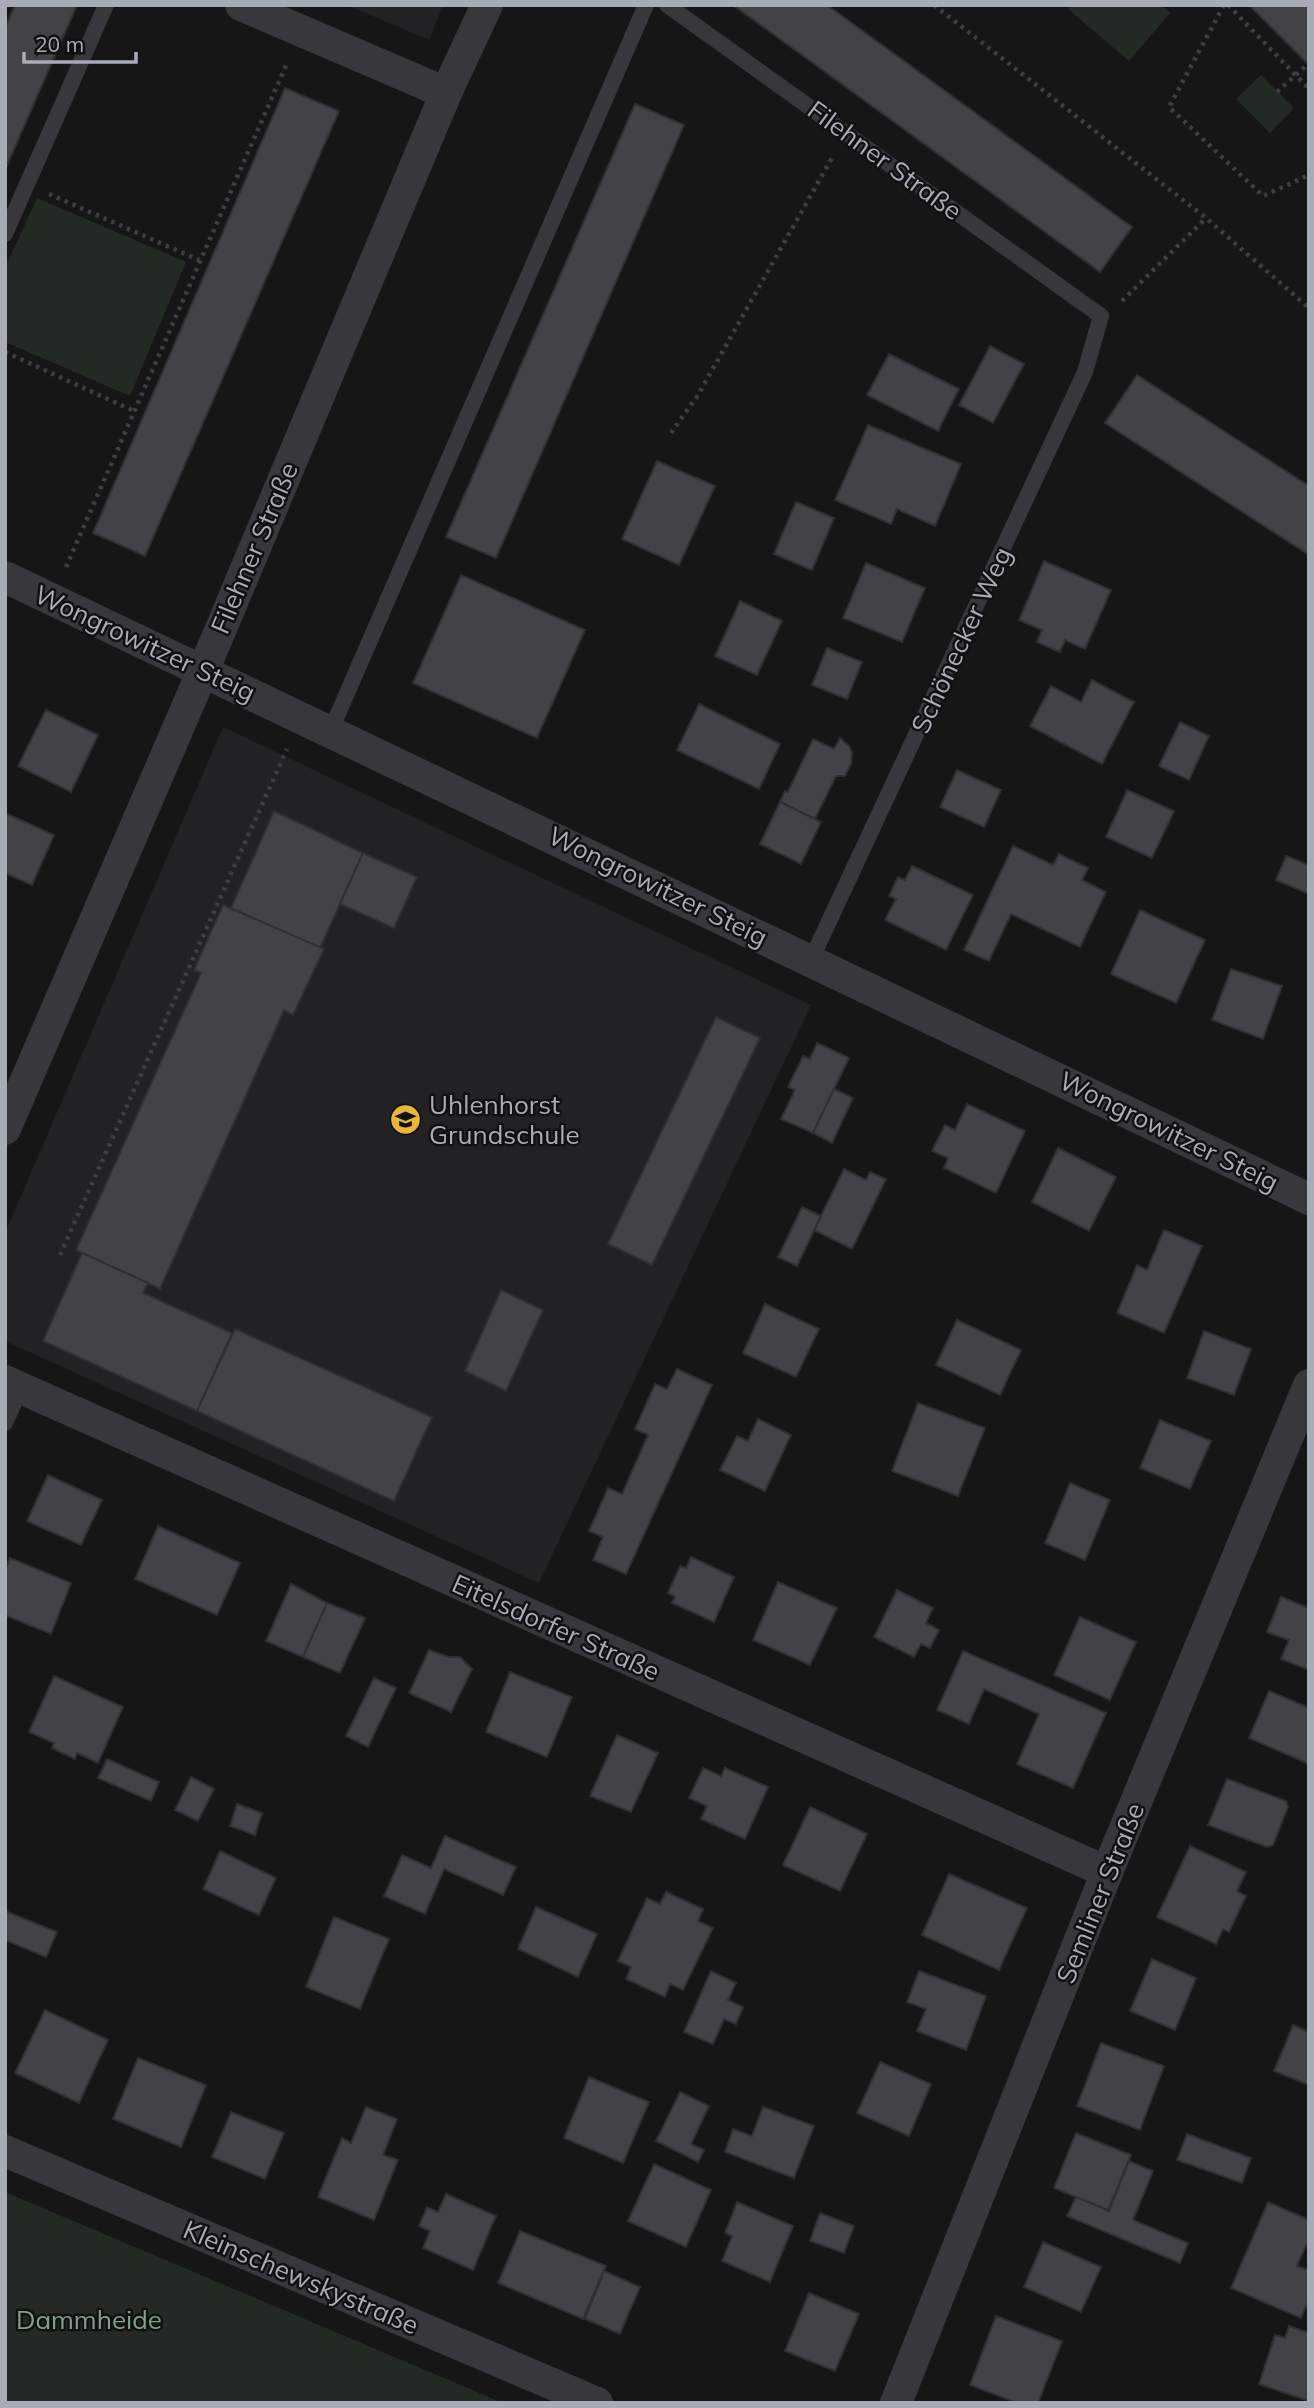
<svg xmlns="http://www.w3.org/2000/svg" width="1314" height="2408" font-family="Mulish,sans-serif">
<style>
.built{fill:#222224}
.green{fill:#222a23}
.building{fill:#424347;stroke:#303033;stroke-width:2}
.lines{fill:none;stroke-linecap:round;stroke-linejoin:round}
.path{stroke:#3d3e43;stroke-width:4.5;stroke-dasharray:3.5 5;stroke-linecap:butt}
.service{stroke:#37373c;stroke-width:16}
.minor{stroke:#37373c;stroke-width:32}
.labels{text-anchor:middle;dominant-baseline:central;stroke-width:5;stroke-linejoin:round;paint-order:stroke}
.street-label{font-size:26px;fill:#a8acb7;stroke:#111112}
.poi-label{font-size:26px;fill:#a8acb7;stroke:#111112;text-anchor:start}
.park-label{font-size:26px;fill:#80a183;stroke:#111112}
</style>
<rect width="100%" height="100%" fill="#161617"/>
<g class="built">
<polygon points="347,5 443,5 429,40"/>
<polygon points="223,727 811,1005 539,1583 5,1341 5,1233"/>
</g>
<g class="green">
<polygon points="1071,5 1161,5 1170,13 1129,61 1068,9"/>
<polygon points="1261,75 1294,108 1270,133 1236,99"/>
<polygon points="37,198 186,262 130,396 5,342 5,268"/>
<polygon points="5,2192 503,2403 5,2403"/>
</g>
<g class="building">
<polygon points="15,5 77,5 5,170 5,28"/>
<polygon points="733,5 827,5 1132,227 1100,272"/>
<polygon points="1249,5 1309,5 1309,65"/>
<polygon points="285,88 339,111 145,556 93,533"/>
<polygon points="635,104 684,125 496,558 446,537"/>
<polygon points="990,346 1024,364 993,423 959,405"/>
<polygon points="889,354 959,389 938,431 867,395"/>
<polygon points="1137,375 1309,486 1309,555 1105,423"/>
<polygon points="868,425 961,464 935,526 897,509 891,524 835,500"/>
<polygon points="657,461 715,486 679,565 622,539"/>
<polygon points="796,502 834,518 812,570 774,554"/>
<polygon points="1044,561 1111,590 1085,649 1065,640 1060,652 1037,642 1042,630 1019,620"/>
<polygon points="866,563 925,588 902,642 843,618"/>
<polygon points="461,575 585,630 537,738 413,683"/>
<polygon points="740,601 782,621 757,675 715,656"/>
<polygon points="827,648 862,662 847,699 812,685"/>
<polygon points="1092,680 1134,702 1102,764 1030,726 1051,686 1081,702"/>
<polygon points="699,704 780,744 759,789 677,750"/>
<polygon points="46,710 98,735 71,792 18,766"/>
<polygon points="1180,722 1209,736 1189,780 1159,766"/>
<polygon points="840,738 849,746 852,753 851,764 845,776 836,776 815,819 780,802 785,791 788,792 813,739 834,749"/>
<polygon points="957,770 1001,790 984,827 940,807"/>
<polygon points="1127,790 1174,811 1152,858 1106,837"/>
<polygon points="780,802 821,822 801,864 760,844"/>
<polygon points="274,811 363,853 320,948 231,908"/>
<polygon points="7,814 54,835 32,885 5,873 5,819"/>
<polygon points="1013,846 1053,865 1059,854 1088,868 1082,880 1106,892 1080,947 1011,914 989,961 964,950"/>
<polygon points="363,853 417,877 394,928 340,904"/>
<polygon points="1286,856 1309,865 1309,894 1276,880"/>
<polygon points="912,866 973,895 946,950 885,920 896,899 889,896 898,877 905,880"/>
<polygon points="223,905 324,949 293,1015 284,1010 160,1289 76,1250 201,973 194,970"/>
<polygon points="1140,910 1205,940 1176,1003 1111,974"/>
<polygon points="1231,969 1282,986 1263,1039 1212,1020"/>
<polygon points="716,1017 760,1038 652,1265 608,1244"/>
<polygon points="817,1043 849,1058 813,1133 781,1119 795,1090 788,1087 803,1056 810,1059"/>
<polygon points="834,1089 853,1098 832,1143 813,1133"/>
<polygon points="967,1104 1025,1131 996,1193 944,1168 948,1158 932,1151 945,1125 955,1130"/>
<polygon points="1058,1148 1116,1177 1089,1231 1032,1202"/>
<polygon points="844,1169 866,1180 870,1172 886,1179 852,1249 814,1230"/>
<polygon points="802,1207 821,1216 797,1266 778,1257"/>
<polygon points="1164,1230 1202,1246 1164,1333 1117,1313 1137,1265 1147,1270"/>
<polygon points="82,1253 148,1283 143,1293 232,1333 197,1411 43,1341"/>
<polygon points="501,1290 543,1310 506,1391 465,1371"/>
<polygon points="765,1304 819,1329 796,1377 743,1353"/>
<polygon points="957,1320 1021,1350 1000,1395 936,1365"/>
<polygon points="235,1329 432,1417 394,1501 197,1411"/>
<polygon points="1204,1331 1251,1349 1234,1395 1187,1378"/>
<polygon points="677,1369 712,1385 626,1574 593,1560 603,1537 589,1531 608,1488 622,1494 648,1435 635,1429 655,1384 667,1389"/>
<polygon points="918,1403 985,1428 958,1496 892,1471"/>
<polygon points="758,1419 791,1435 765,1491 720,1470 737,1436 748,1441"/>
<polygon points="1160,1420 1211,1441 1190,1489 1140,1468"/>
<polygon points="48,1475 102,1500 81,1545 27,1521"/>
<polygon points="1070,1483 1110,1500 1085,1560 1045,1543"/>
<polygon points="158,1526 240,1563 217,1615 135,1579"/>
<polygon points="691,1557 734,1577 714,1622 672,1603 675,1596 668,1593 680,1566 686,1568"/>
<polygon points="10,1558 71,1583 51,1634 5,1615 5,1570"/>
<polygon points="778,1582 837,1608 810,1665 753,1640"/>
<polygon points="291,1584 327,1603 303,1657 266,1641"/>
<polygon points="897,1590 933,1608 926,1623 939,1630 930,1648 921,1644 914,1657 874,1637"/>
<polygon points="1281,1597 1309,1608 1309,1670 1281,1659 1289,1640 1267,1632"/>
<polygon points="327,1603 365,1618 340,1673 303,1657"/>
<polygon points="1080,1617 1136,1642 1110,1700 1054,1675"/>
<polygon points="429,1650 448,1657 460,1657 472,1669 451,1712 409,1693"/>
<polygon points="963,1651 1106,1713 1073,1788 1017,1764 1039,1714 984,1689 969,1724 937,1710"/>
<polygon points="510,1672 572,1697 547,1757 486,1732"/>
<polygon points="54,1676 123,1707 98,1763 77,1753 75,1759 52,1748 54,1743 29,1732"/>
<polygon points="374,1678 396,1688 368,1747 346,1736"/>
<polygon points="1269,1691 1309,1708 1309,1764 1249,1738"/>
<polygon points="617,1735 658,1753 631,1812 590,1796"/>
<polygon points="107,1759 159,1782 151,1801 98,1778"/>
<polygon points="703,1768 721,1776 725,1768 768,1787 745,1839 701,1819 707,1806 689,1798"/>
<polygon points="191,1777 214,1789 198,1821 175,1810"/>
<polygon points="1227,1779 1286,1801 1288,1807 1273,1845 1267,1847 1208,1825"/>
<polygon points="237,1804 262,1813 255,1835 230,1826"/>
<polygon points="810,1807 867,1834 840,1891 783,1865"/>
<polygon points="445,1836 516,1867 503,1895 444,1869 425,1914 384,1896 402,1855 431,1868"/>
<polygon points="1190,1846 1246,1872 1237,1891 1246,1896 1229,1932 1223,1929 1216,1944 1157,1917"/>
<polygon points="220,1851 276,1878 259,1915 203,1889"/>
<polygon points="949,1874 1027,1908 999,1970 922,1935"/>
<polygon points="666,1892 703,1909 698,1921 713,1928 683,1990 670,1984 665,1997 626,1979 631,1967 618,1961 647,1898 660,1904"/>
<polygon points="536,1907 597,1934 578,1977 518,1949"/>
<polygon points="5,1911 57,1932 46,1957 5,1940"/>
<polygon points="334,1917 389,1939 360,2009 306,1987"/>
<polygon points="1152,1959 1196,1978 1175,2030 1130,2011"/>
<polygon points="711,1971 736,1983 728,2000 743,2007 736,2024 724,2019 713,2044 684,2032"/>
<polygon points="919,1971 986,1996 966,2050 917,2031 926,2009 907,2002"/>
<polygon points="45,2010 108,2040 79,2103 15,2073"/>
<polygon points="1293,2025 1309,2032 1309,2085 1274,2071"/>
<polygon points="1101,2043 1164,2066 1140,2130 1077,2106"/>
<polygon points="138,2058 206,2085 181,2147 113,2119"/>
<polygon points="880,2062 931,2084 909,2136 857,2113"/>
<polygon points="589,2077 649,2102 623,2163 564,2138"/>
<polygon points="680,2092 709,2106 691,2144 704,2150 698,2162 656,2141"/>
<polygon points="366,2107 397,2119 383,2155 398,2160 374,2220 318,2197 342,2138 351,2143"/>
<polygon points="763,2107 814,2126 794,2178 725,2152 733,2129 752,2136"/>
<polygon points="231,2112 284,2133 265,2179 212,2157"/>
<polygon points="1076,2133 1131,2155 1108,2210 1054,2188"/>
<polygon points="1187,2134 1251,2158 1242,2183 1177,2160"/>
<polygon points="1129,2161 1153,2171 1133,2220 1188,2243 1180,2263 1067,2216 1076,2197 1109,2211"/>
<polygon points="654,2164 711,2190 686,2247 628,2221"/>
<polygon points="446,2194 496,2216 473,2270 423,2248 430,2231 419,2226 427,2207 438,2212"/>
<polygon points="737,2202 793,2226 770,2282 722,2261 732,2236 725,2233"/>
<polygon points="1268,2202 1309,2220 1309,2239 1297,2266 1309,2270 1309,2300 1301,2318 1231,2288"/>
<polygon points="820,2213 854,2226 844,2253 810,2241"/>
<polygon points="520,2231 606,2266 583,2319 498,2283"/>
<polygon points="1043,2242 1101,2267 1081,2312 1024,2287"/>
<polygon points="604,2271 640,2287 620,2334 585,2319"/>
<polygon points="809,2293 859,2314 835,2371 785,2351"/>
<polygon points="996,2316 1062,2341 1038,2403 1017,2403 970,2385"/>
<polygon points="1289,2326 1309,2333 1309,2401 1259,2384 1275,2335 1285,2338"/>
</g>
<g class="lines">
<g class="path">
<polyline points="934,5 1206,218 1309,308"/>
<polyline points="1224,5 1169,107 1263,196 1309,175"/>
<polyline points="1228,5 1309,89"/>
<polyline points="1277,92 1308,64"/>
<polyline points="49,194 199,260"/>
<polyline points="1122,301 1206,218"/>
<polyline points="5,352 134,411"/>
<polyline points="671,433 698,395 833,156"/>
<polyline points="66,567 288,61"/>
<polyline points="60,1255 287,749"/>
</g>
<g class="service">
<polyline points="667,5 1101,316 1085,372 811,960"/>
<polyline points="5,234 106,5"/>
<polyline points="331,730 646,5"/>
<polyline points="5,1423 21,1388"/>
</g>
<g class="minor">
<polyline points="241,5 446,93"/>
<polyline points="5,577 1309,1199"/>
<polyline points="5,1129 217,638 446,93 487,5"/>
<polyline points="5,1381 1107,1872"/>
<polyline points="5,2151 597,2403"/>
<polyline points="896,2403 1107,1872 1309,1385"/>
</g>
</g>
<defs>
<symbol id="school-disc" viewBox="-11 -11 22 22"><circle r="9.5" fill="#ecb639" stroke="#111112"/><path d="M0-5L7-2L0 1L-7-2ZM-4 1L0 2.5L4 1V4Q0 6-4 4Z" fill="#111"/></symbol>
</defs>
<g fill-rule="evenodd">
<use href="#school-disc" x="388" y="1102" width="35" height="35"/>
</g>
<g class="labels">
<g class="street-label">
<text transform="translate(885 160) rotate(36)">Filehner Straße</text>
<text transform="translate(254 548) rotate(-67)">Filehner Straße</text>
<text transform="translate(961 640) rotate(-65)">Schönecker Weg</text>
<text transform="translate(145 643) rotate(25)">Wongrowitzer Steig</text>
<text transform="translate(658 886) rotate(26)">Wongrowitzer Steig</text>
<text transform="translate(1169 1131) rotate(26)">Wongrowitzer Steig</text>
<text transform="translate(556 1627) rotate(24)">Eitelsdorfer Straße</text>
<text transform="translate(1100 1893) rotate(-68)">Semliner Straße</text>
<text transform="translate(301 2277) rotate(23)">Kleinschewskystraße</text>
</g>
<g class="poi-label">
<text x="429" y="1104">Uhlenhorst<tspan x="429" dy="30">Grundschule</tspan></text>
</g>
<g class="park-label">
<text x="89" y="2319">Dammheide</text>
</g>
</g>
<rect width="1314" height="2408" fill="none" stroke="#a8acb7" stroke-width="14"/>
<path d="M24 52v10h112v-10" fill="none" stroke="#a8acb7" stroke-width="3.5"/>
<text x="35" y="52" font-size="21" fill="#a8acb7" stroke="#111112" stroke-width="5" paint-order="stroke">20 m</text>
</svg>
